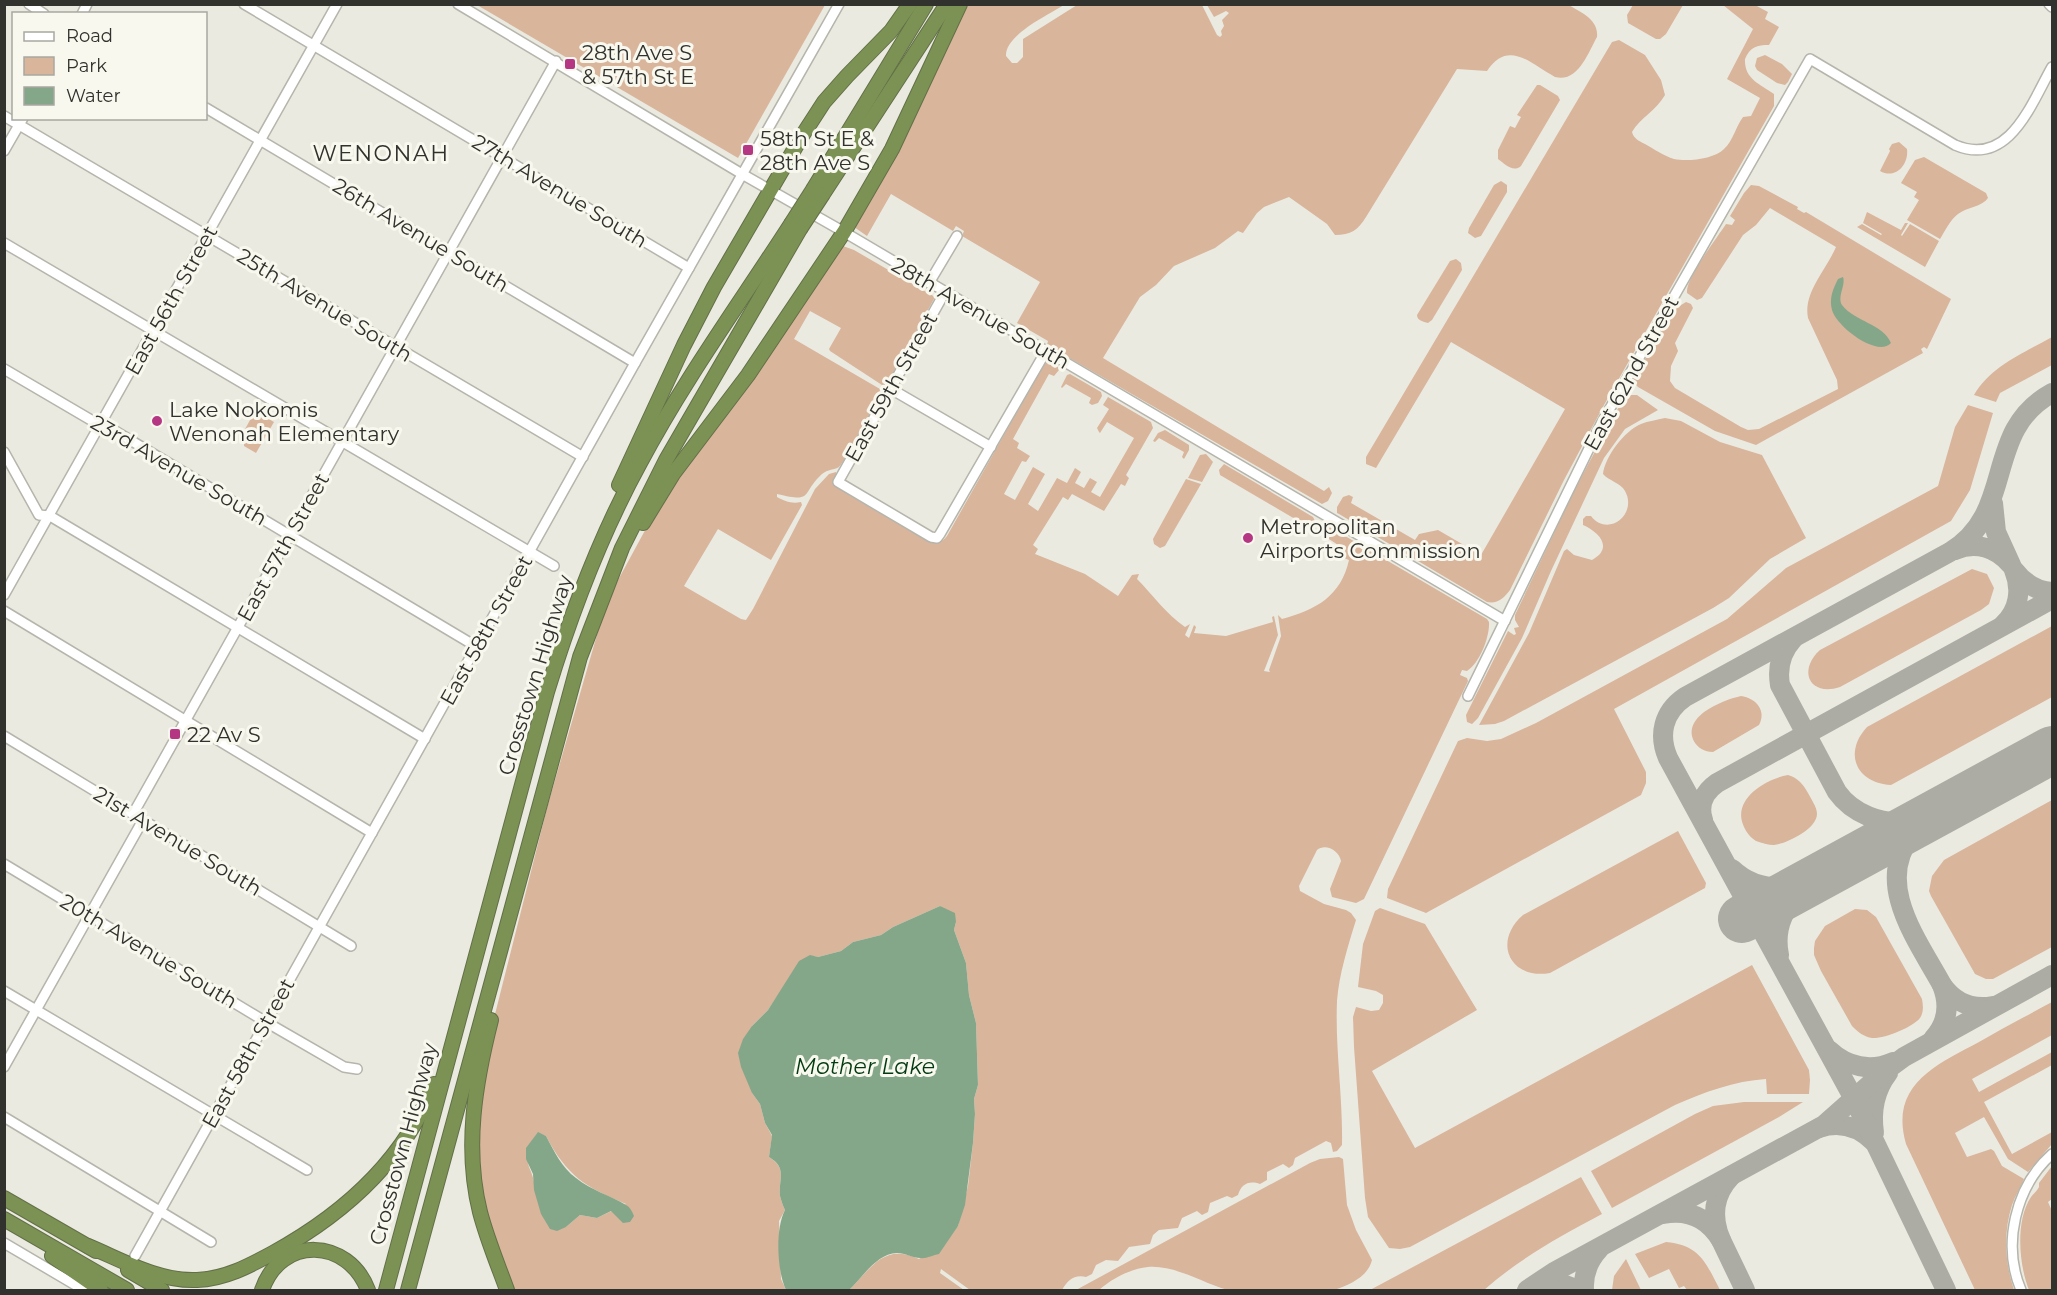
<svg xmlns="http://www.w3.org/2000/svg" width="2057" height="1295" font-family="Montserrat,sans-serif">
<style>
.green{fill:#d9b59c;fill-rule:evenodd}
.water{fill:#85a789}
.lines{fill:none;stroke-linecap:round;stroke-linejoin:round}
.taxiway{stroke:#acaca5;stroke-width:20}
.runway{stroke:#acaca5;stroke-width:48}
.minor-casing{stroke:#b6b5ac;stroke-width:12}
.highway-casing{stroke:#627047;stroke-width:16}
.minor{stroke:#fff;stroke-width:9}
.highway{stroke:#7c9254;stroke-width:14}
.highway-bridge-casing{stroke:#627047;stroke-width:16;stroke-linecap:butt}
.highway-bridge{stroke:#7c9254;stroke-width:14}
.poi-dot{fill:#b53784;stroke:#f8f8ee;stroke-width:2}
.labels{text-anchor:middle;dominant-baseline:central;stroke-width:6;stroke-linejoin:round;paint-order:stroke}
.poi-label{font-size:21px;fill:#31312e;stroke:#f8f8ee;text-anchor:start}
.street-label{font-size:21px;fill:#31312e;stroke:#f8f8ee}
.neighbourhood-label{font-size:22px;letter-spacing:1.5px;fill:#31312e;stroke:#f8f8ee}
.water-label{font-size:22px;font-style:italic;fill:#003a11;stroke:#f8f8ee}
</style>
<rect width="100%" height="100%" fill="#ebeae1"/>
<g class="green">
<path d="M 1567,4 C 1580,12 1599,19 1597,37 C 1588,53 1578,83 1555,77 C 1530,63 1508,39 1487,71 L 1457,69 L 1366,217 C 1358,230 1351,235 1335,235 L 1327,224 L 1289,197 L 1264,207 L 1257,213 L 1243,233 L 1238,231 L 1215,248 L 1174,266 L 1156,285 L 1140,297 L 1103,358 L 1324,491 L 1329,487 L 1332,493 L 1328,501 L 1322,504 L 1047,345 L 1048,341 L 1017,323 L 1040,282 L 962,236 L 964,231 L 956,226 L 953,231 L 891,194 L 867,236 L 854,227 L 965,5 L 1064,5 C 1048,15 1005,35 1006,56 L 1012,63 L 1017,63 L 1023,57 L 1023,39 L 1077,5 L 1202,5 L 1217,35 L 1220,37 L 1222,35 L 1221,31 L 1224,26 L 1222,20 L 1229,13 L 1226,11 L 1214,17 L 1207,5 Z"/>
<polygon points="477,5 825,5 738,158"/>
<polygon points="1633,5 1633,4 1683,5 1666,34 1660,39 1656,39 1628,23 1627,15"/>
<path d="M 1723,5 L 1755,5 L 1768,12 L 1765,19 L 1779,27 L 1769,45 C 1757,45 1750,47 1745,59 C 1744,79 1760,84 1774,94 L 1774,106 L 1604,405 L 1564,480 L 1510,590 C 1504,598 1498,604 1487,602 L 1339,514 L 1337,513 L 1337,507 L 1343,497 L 1349,495 L 1353,497 L 1351,503 L 1415,540 L 1419,534 L 1438,530 L 1481,555 L 1565,409 L 1451,342 L 1376,468 L 1366,464 L 1366,457 L 1612,42 L 1619,40 L 1645,55 L 1661,80 L 1665,95 C 1656,111 1640,118 1632,132 C 1634,139 1639,141 1645,144 C 1654,149 1664,156 1674,159 C 1688,162 1714,159 1724,149 C 1733,141 1736,126 1743,117 L 1751,116 L 1760,98 L 1727,79 L 1753,29 Z"/>
<polygon points="1765,55 1782,64 1792,74 1788,82 1785,85 1777,83 1757,70 1755,66 1757,58"/>
<path d="M 1537,85 L 1540,85 L 1558,96 L 1560,100 L 1521,166 C 1513,173 1505,164 1498,159 L 1498,150 L 1510,126 L 1515,128 L 1521,117 L 1517,115 Z"/>
<path d="M 1899,142 L 1907,149 C 1909,164 1896,180 1880,171 L 1890,151 L 1889,149 L 1892,144 Z"/>
<path d="M 1924,157 L 1986,193 L 1988,198 C 1982,207 1967,207 1958,214 C 1950,220 1945,231 1940,239 L 1907,220 L 1919,200 L 1914,197 L 1917,192 L 1901,183 L 1915,160 Z"/>
<polygon points="1501,181 1507,185 1507,192 1481,236 1475,238 1468,233 1469,228 1494,185"/>
<path d="M 1751,185 L 1759,186 L 1798,207 L 1797,209 L 1804,213 L 1806,212 L 1951,299 L 1927,349 L 1924,347 L 1921,349 L 1923,353 L 1756,445 L 1715,431 L 1638,387 L 1634,383 L 1634,379 L 1673,310 L 1686,302 L 1691,304 L 1693,308 L 1675,343 L 1678,351 L 1671,366 L 1670,381 L 1675,388 L 1741,427 L 1748,430 L 1759,429 L 1838,389 L 1837,380 L 1808,318 C 1803,293 1826,270 1836,247 L 1770,208 L 1756,225 L 1743,235 L 1702,298 L 1697,300 L 1687,293 C 1685,279 1717,238 1726,224 L 1732,225 L 1735,220 L 1730,216 L 1744,193 Z"/>
<polygon points="1867,212 1901,230 1905,223 1908,223 1901,235 1902,236 1910,224 1939,241 1925,267 1857,227 1862,224 1881,235 1882,234 1863,223"/>
<path d="M 843,246 L 854,250 L 935,297 L 886,386 L 882,385 L 830,351 L 829,349 L 841,328 L 810,311 L 794,339 L 880,389 L 882,392 C 876,402 844,464 839,467 C 834,470 828,469 822,474 C 800,494 815,503 777,494 L 777,497 C 785,501 791,504 801,502 L 802,505 L 771,560 L 718,529 L 684,586 L 741,619 L 746,620 L 753,609 L 815,489 L 829,474 L 836,472 L 837,486 L 849,495 L 929,542 C 937,544 941,543 947,536 L 1044,364 L 1047,362 L 1058,367 L 1059,370 L 1054,376 L 1049,374 L 1013,439 L 1019,443 L 1017,448 L 1030,456 L 1026,462 L 1022,461 L 1004,494 L 1015,500 L 1033,467 L 1045,474 L 1028,504 L 1038,511 L 1057,478 L 1067,483 L 1075,468 L 1081,472 L 1075,483 L 1084,488 L 1090,478 L 1097,482 L 1091,492 L 1100,497 L 1134,438 L 1107,422 L 1100,433 L 1099,432 L 1097,428 L 1109,409 L 1103,405 L 1108,397 L 1151,422 L 1153,428 L 1126,475 L 1129,478 L 1125,486 L 1121,484 L 1104,511 L 1072,494 L 1068,500 L 1063,497 L 1033,545 L 1038,549 L 1035,554 L 1085,574 L 1118,596 L 1132,575 L 1139,574 L 1137,579 C 1153,595 1166,614 1185,627 L 1190,624 L 1185,635 L 1189,638 L 1194,625 L 1196,627 L 1194,633 L 1226,636 L 1273,622 L 1272,617 L 1274,616 L 1278,635 L 1264,671 L 1270,672 L 1269,670 L 1281,636 L 1278,615 L 1282,619 C 1316,610 1341,596 1349,560 L 1344,558 C 1343,545 1333,542 1322,535 L 1321,530 L 1325,526 L 1328,526 L 1487,619 L 1489,622 C 1490,636 1480,663 1467,671 L 1462,670 L 1460,675 L 1467,678 L 1468,681 L 1364,899 L 1356,903 L 1332,897 L 1330,889 L 1341,861 C 1339,850 1325,843 1317,850 L 1299,886 L 1300,891 L 1324,904 L 1346,910 L 1351,913 L 1356,920 C 1348,946 1339,974 1337,1001 C 1335,1049 1343,1097 1342,1145 L 1337,1151 L 1333,1152 L 1331,1143 L 1326,1141 L 1295,1158 L 1293,1165 L 1289,1168 L 1283,1164 L 1267,1172 L 1267,1180 L 1260,1184 C 1248,1180 1241,1185 1238,1195 L 1232,1198 L 1227,1196 L 1210,1203 L 1208,1212 L 1202,1215 L 1197,1211 L 1182,1218 L 1178,1228 L 1159,1230 L 1153,1235 L 1150,1244 L 1129,1247 L 1118,1261 L 1106,1260 L 1096,1265 L 1092,1274 L 1086,1277 C 1074,1274 1067,1281 1062,1290 L 970,1290 L 941,1269 L 940,1273 L 964,1290 L 849,1290 C 871,1269 883,1242 919,1259 L 958,1226 L 968,1186 L 973,1143 L 975,1114 L 974,1099 L 978,1085 L 976,1023 L 969,995 L 966,963 L 954,930 L 956,922 L 940,906 L 893,927 L 881,935 L 853,942 L 841,951 L 818,957 L 810,956 L 776,998 L 768,1010 L 752,1026 L 752,1093 L 760,1104 L 765,1123 L 772,1136 L 769,1157 C 788,1169 778,1179 780,1196 C 781,1200 783,1206 785,1210 L 779,1221 L 781,1279 L 786,1290 L 510,1290 L 489,1232 L 475,1152 L 487,1046 L 547,808 L 601,621 L 611,593 L 655,512 L 837,249 ZM 538,1133 L 546,1136 C 567,1176 585,1187 626,1204 L 597,1218 L 580,1215 L 566,1227 L 534,1182 C 533,1176 531,1172 529,1167 C 525,1155 530,1141 538,1133 Z"/>
<path d="M 1456,259 L 1461,263 L 1462,270 L 1432,320 L 1428,323 C 1423,322 1417,320 1417,315 L 1450,261 Z"/>
<path d="M 2052,337 L 2052,365 L 2000,393 L 1996,402 L 1974,395 C 1991,366 2024,353 2052,337 Z"/>
<polygon points="1070,374 1101,392 1102,396 1098,403 1092,405 1089,403 1091,398 1066,384 1062,388 1061,387 1067,375"/>
<polygon points="1629,395 1637,395 1658,410 1625,429 1604,458 1551,571 1522,638 1478,718 1472,724 1467,722 1466,715 1508,631 1514,635 1516,634 1514,628 1519,627 1515,620 1515,615 1575,489 1623,399"/>
<polygon points="1968,405 1993,413 1970,490 1951,521 1614,709 1646,772 1646,783 1641,795 1426,913 1387,898 1388,889 1458,741 1467,738 1487,741 1501,739 1536,723 1727,619 1786,568 1938,486 1955,427"/>
<polygon points="255,411 274,422 256,453 244,446 244,431"/>
<path d="M 1665,418 L 1681,421 L 1720,442 L 1762,455 L 1806,538 L 1770,559 L 1729,598 L 1713,608 L 1504,721 L 1495,724 L 1479,725 L 1529,633 L 1564,551 L 1567,549 L 1574,555 L 1592,560 C 1614,548 1599,532 1583,525 L 1583,519 L 1586,516 L 1591,516 C 1608,538 1638,514 1625,491 C 1621,483 1609,481 1603,474 C 1605,457 1624,431 1641,424 C 1648,421 1657,420 1665,418 Z"/>
<polygon points="1165,430 1189,445 1189,450 1184,459 1182,457 1184,452 1159,438 1155,442 1153,441 1158,433"/>
<polygon points="1206,454 1213,462 1202,482 1188,478 1200,455"/>
<polygon points="1224,464 1313,517 1316,523 1312,526 1307,526 1220,475 1219,470"/>
<polygon points="1186,479 1201,484 1165,546 1160,548 1154,544 1153,539"/>
<path d="M 1972,569 L 1987,574 L 1994,588 L 1989,604 L 1981,610 L 1840,687 C 1810,697 1797,671 1820,650 Z"/>
<path d="M 2052,626 L 2052,697 L 1891,785 C 1856,783 1843,753 1867,727 Z"/>
<path d="M 1741,696 C 1756,698 1767,711 1759,725 L 1713,752 C 1696,752 1685,734 1696,720 C 1705,708 1727,699 1741,696 Z"/>
<path d="M 1788,775 C 1798,778 1803,784 1808,793 C 1811,799 1817,807 1817,814 C 1817,829 1786,844 1774,845 C 1768,845 1762,843 1756,841 C 1750,837 1747,833 1744,827 C 1731,800 1765,779 1788,775 Z"/>
<polygon points="2052,800 2052,947 1993,979 1986,979 1975,974 1931,896 1929,891 1932,876 1944,860"/>
<path d="M 1678,831 L 1706,883 L 1705,888 L 1550,973 C 1510,980 1492,942 1523,915 Z"/>
<path d="M 1380,908 L 1425,924 L 1477,1010 L 1372,1071 L 1415,1148 L 1752,965 L 1809,1070 L 1810,1080 L 1809,1094 L 1767,1094 L 1766,1079 C 1734,1081 1705,1092 1675,1105 L 1410,1247 L 1400,1249 L 1389,1248 L 1368,1217 L 1365,1198 L 1354,1047 L 1353,1017 L 1356,1007 L 1371,1011 L 1379,1010 L 1383,1003 L 1383,995 L 1376,991 L 1358,987 L 1363,944 L 1375,911 Z"/>
<path d="M 1855,909 L 1867,910 L 1876,917 L 1922,999 C 1923,1005 1924,1012 1920,1018 C 1913,1027 1884,1039 1872,1038 C 1864,1037 1858,1032 1852,1026 L 1821,971 L 1814,955 L 1814,948 L 1815,941 L 1825,926 Z"/>
<path d="M 2052,1002 L 2052,1035 L 1972,1079 L 1979,1092 L 2052,1052 L 2052,1065 L 1984,1102 L 2012,1154 L 2052,1132 L 2052,1144 L 2028,1172 L 2008,1159 L 1984,1117 L 1955,1133 L 1967,1157 L 1991,1149 L 1994,1151 L 2002,1166 L 2024,1179 C 2021,1187 2015,1196 2012,1205 C 2003,1233 2005,1263 2014,1290 L 1975,1290 L 1906,1144 C 1889,1085 1936,1065 1979,1042 C 2003,1028 2028,1015 2052,1002 Z"/>
<polygon points="1744,1102 1803,1102 1779,1117 1612,1208 1591,1171 1695,1114 1713,1106"/>
<path d="M 1339,1157 L 1343,1159 L 1347,1205 L 1356,1230 L 1372,1260 C 1368,1277 1349,1285 1334,1290 C 1325,1293 1237,1292 1228,1290 C 1202,1283 1176,1265 1148,1267 C 1130,1269 1113,1278 1099,1290 L 1076,1290 L 1310,1163 L 1320,1159 Z"/>
<path d="M 2052,1166 L 2052,1191 L 2051,1192 L 2052,1199 L 2048,1202 L 2052,1211 L 2052,1290 L 2029,1290 C 2019,1265 2015,1221 2031,1197 C 2033,1194 2037,1191 2039,1187 L 2039,1183 Z"/>
<path d="M 1581,1177 L 1602,1214 C 1557,1238 1522,1257 1484,1290 L 1370,1290 Z"/>
<path d="M 1666,1242 C 1700,1245 1706,1263 1720,1290 L 1687,1290 L 1684,1286 L 1679,1288 L 1669,1269 L 1649,1278 L 1635,1254 Z"/>
<polygon points="1626,1259 1641,1290 1612,1290 1614,1276"/>
</g>
<g class="water">
<path d="M 1843,277 C 1846,285 1837,297 1842,305 C 1855,322 1882,323 1891,343 C 1877,358 1836,326 1832,310 C 1829,298 1833,289 1838,279 Z"/>
<path d="M 940,906 L 955,913 L 956,922 L 954,930 L 966,963 L 969,995 L 976,1023 L 978,1085 L 974,1099 L 975,1114 L 973,1143 L 965,1205 L 958,1226 L 939,1254 C 933,1255 926,1259 920,1258 C 913,1258 905,1253 897,1253 C 876,1254 863,1277 849,1290 L 786,1290 C 777,1271 775,1229 785,1210 C 783,1206 781,1200 780,1196 C 778,1180 788,1168 769,1157 L 772,1135 L 765,1123 L 760,1104 L 752,1093 L 741,1067 L 738,1053 L 743,1039 L 752,1026 L 768,1010 L 799,961 L 810,955 L 818,957 L 841,951 L 853,942 L 881,935 L 893,927 Z"/>
<path d="M 538,1132 L 546,1136 C 554,1151 562,1168 576,1178 C 592,1191 610,1195 626,1205 C 630,1207 632,1211 634,1216 L 630,1222 L 623,1223 L 611,1211 L 597,1218 L 580,1215 L 566,1227 L 557,1231 L 550,1229 L 541,1214 L 534,1190 L 533,1174 L 526,1159 L 526,1148 Z"/>
</g>
<g class="lines">
<g class="taxiway">
<path d="M 1955,550 C 1976,541 1997,548 2011,565 L 1996,532 L 1993,503"/>
<path d="M 2003,625 C 2019,611 2022,589 2014,570 C 2024,583 2036,591 2052,592"/>
<path d="M 1793,639 C 1781,652 1777,667 1780,685 L 1837,792 C 1852,813 1882,826 1908,821 C 1923,819 1936,812 1949,806 C 1936,815 1921,823 1912,835 C 1873,883 1918,941 1942,985"/>
<path d="M 1703,820 C 1698,805 1704,792 1717,783 L 2052,599"/>
<path d="M 1732,869 C 1753,889 1779,891 1806,884 C 1786,905 1773,926 1779,955"/>
<path d="M 1933,1039 C 1948,1023 1950,1005 1942,985 C 1954,1002 1972,1010 1993,1006"/>
<path d="M 1829,1050 C 1847,1067 1871,1072 1893,1062"/>
<path d="M 1819,1128 C 1840,1121 1859,1127 1874,1142"/>
<path d="M 1874,1133 C 1871,1112 1875,1090 1888,1073"/>
<path d="M 1663,1214 C 1689,1209 1708,1218 1721,1240 C 1711,1217 1713,1195 1731,1176"/>
<polyline points="1721,1240 1745,1290"/>
<path d="M 1535,1286 C 1550,1281 1563,1282 1576,1290"/>
<polyline points="1527,1290 1554,1272 1824,1125 1885,1071 1904,1057 2052,975"/>
<path d="M 1584,1290 C 1583,1274 1588,1261 1599,1249"/>
<path d="M 1946,1290 L 1854,1099 L 1668,758 C 1658,735 1663,712 1685,697 L 1950,552 C 2017,512 1982,431 2052,393"/>
</g>
<polyline class="runway" points="1742,919 2052,750"/>
<defs>
<g id="minor">
<polyline points="29,4 44,14"/>
<polyline points="244,4 689,268"/>
<polyline points="458,4 742,174 844,232 1505,621"/>
<polyline points="2049,4 2052,7"/>
<polyline points="82,14 87,4"/>
<polyline points="206,108 635,363"/>
<polyline points="4,116 583,457"/>
<polyline points="4,151 23,118"/>
<polyline points="4,243 554,566"/>
<polyline points="929,283 957,236"/>
<polyline points="945,292 838,482 931,537 937,538 940,534 1046,351"/>
<polyline points="4,369 91,420 110,428 477,647"/>
<polyline points="891,389 991,447"/>
<polyline points="4,452 39,515 50,516 425,739"/>
<polyline points="4,595 337,4"/>
<polyline points="4,611 372,833"/>
<path d="M 1468,696 L 1601,424 L 1810,59 L 1955,145 C 2009,168 2031,104 2052,67"/>
<polyline points="4,736 351,946"/>
<polyline points="133,814 556,61"/>
<polyline points="4,864 266,1022 344,1067 357,1069"/>
<polyline points="4,991 307,1170"/>
<polyline points="4,1067 143,820"/>
<polyline points="4,1117 211,1242"/>
<polyline points="4,1243 84,1290"/>
<polyline points="135,1256 635,363 839,4"/>
<path d="M 2021,1290 C 2002,1245 2015,1187 2052,1154"/>
</g>
<g id="highway">
<polyline points="814,188 926,4"/>
<polyline points="823,194 947,4"/>
<polyline points="619,485 684,345 714,287 802,136 824,102 847,76 891,31 910,4"/>
<polyline points="643,523 673,474 748,375 844,232 892,149 960,4"/>
<path d="M 491,1020 C 475,1083 464,1148 480,1212 C 487,1239 498,1265 507,1290"/>
<polyline points="4,1198 96,1251"/>
<polyline points="4,1219 127,1290"/>
<path d="M 88,1246 C 122,1260 159,1282 197,1280 C 225,1279 249,1266 273,1253 C 344,1214 404,1161 434,1084"/>
<polyline points="52,1256 101,1290"/>
<polyline points="128,1270 162,1290"/>
<path d="M 262,1290 C 281,1235 348,1238 368,1290"/>
<path d="M 386,1290 L 547,692 C 571,613 600,536 640,463 C 684,380 740,303 791,224"/>
<polyline points="408,1290 580,657 622,548 666,460 800,229"/>
</g>
</defs>
<use href="#minor" class="minor-casing"/>
<use href="#highway" class="highway-casing"/>
<use href="#minor" class="minor"/>
<use href="#highway" class="highway"/>
<defs>
<g id="highway-bridge">
<polyline points="791,224 814,188"/>
<polyline points="800,229 823,194"/>
</g>
</defs>
<use href="#highway-bridge" class="highway-bridge-casing"/>
<use href="#highway-bridge" class="highway-bridge"/>
</g>
<g class="poi-dot">
<rect x="564" y="58" width="12" height="12" rx="3"/>
<rect x="742" y="144" width="12" height="12" rx="3"/>
<circle cx="157" cy="421" r="6"/>
<circle cx="1248" cy="538" r="6"/>
<rect x="169" y="728" width="12" height="12" rx="3"/>
</g>
<g class="labels">
<g class="poi-label">
<text x="582" y="52">28th Ave S<tspan x="582" dy="24">&amp; 57th St E</tspan></text>
<text x="760" y="138">58th St E &amp;<tspan x="760" dy="24">28th Ave S</tspan></text>
<text x="169" y="409">Lake Nokomis<tspan x="169" dy="24">Wenonah Elementary</tspan></text>
<text x="1260" y="526">Metropolitan<tspan x="1260" dy="24">Airports Commission</tspan></text>
<text x="187" y="734">22 Av S</text>
</g>
<g class="street-label">
<text transform="translate(560 191) rotate(31)">27th Avenue South</text>
<text transform="translate(421 235) rotate(31)">26th Avenue South</text>
<text transform="translate(171 300) rotate(-61)">East 56th Street</text>
<text transform="translate(325 305) rotate(31)">25th Avenue South</text>
<text transform="translate(981 313) rotate(30)">28th Avenue South</text>
<text transform="translate(1631 373) rotate(-61)">East 62nd Street</text>
<text transform="translate(891 387) rotate(-61)">East 59th Street</text>
<text transform="translate(179 470) rotate(30)">23rd Avenue South</text>
<text transform="translate(283 547) rotate(-61)">East 57th Street</text>
<text transform="translate(486 630) rotate(-61)">East 58th Street</text>
<text transform="translate(535 675) rotate(-73)">Crosstown Highway</text>
<text transform="translate(178 841) rotate(31)">21st Avenue South</text>
<text transform="translate(149 951) rotate(31)">20th Avenue South</text>
<text transform="translate(248 1053) rotate(-61)">East 58th Street</text>
<text transform="translate(403 1144) rotate(-75)">Crosstown Highway</text>
</g>
<g class="neighbourhood-label">
<text x="381" y="153">WENONAH</text>
</g>
<g class="water-label">
<text x="865" y="1066">Mother Lake</text>
</g>
</g>
<rect width="2057" height="1295" fill="none" stroke="#31312e" stroke-width="12"/>
<rect x="12" y="12" width="195" height="108" fill="#f8f8ee" stroke="#a8a8a1" stroke-width="1.5"/>
<rect x="24" y="32" width="30" height="9" fill="#ffffff" stroke="#a8a8a1" stroke-width="1.5"/>
<text x="66" y="42" font-size="18" fill="#31312e">Road</text>
<rect x="24" y="57" width="30" height="18" fill="#d9b59c" stroke="#a8a8a1" stroke-width="1.5"/>
<text x="66" y="72" font-size="18" fill="#31312e">Park</text>
<rect x="24" y="87" width="30" height="18" fill="#85a789" stroke="#a8a8a1" stroke-width="1.5"/>
<text x="66" y="102" font-size="18" fill="#31312e">Water</text>
</svg>
